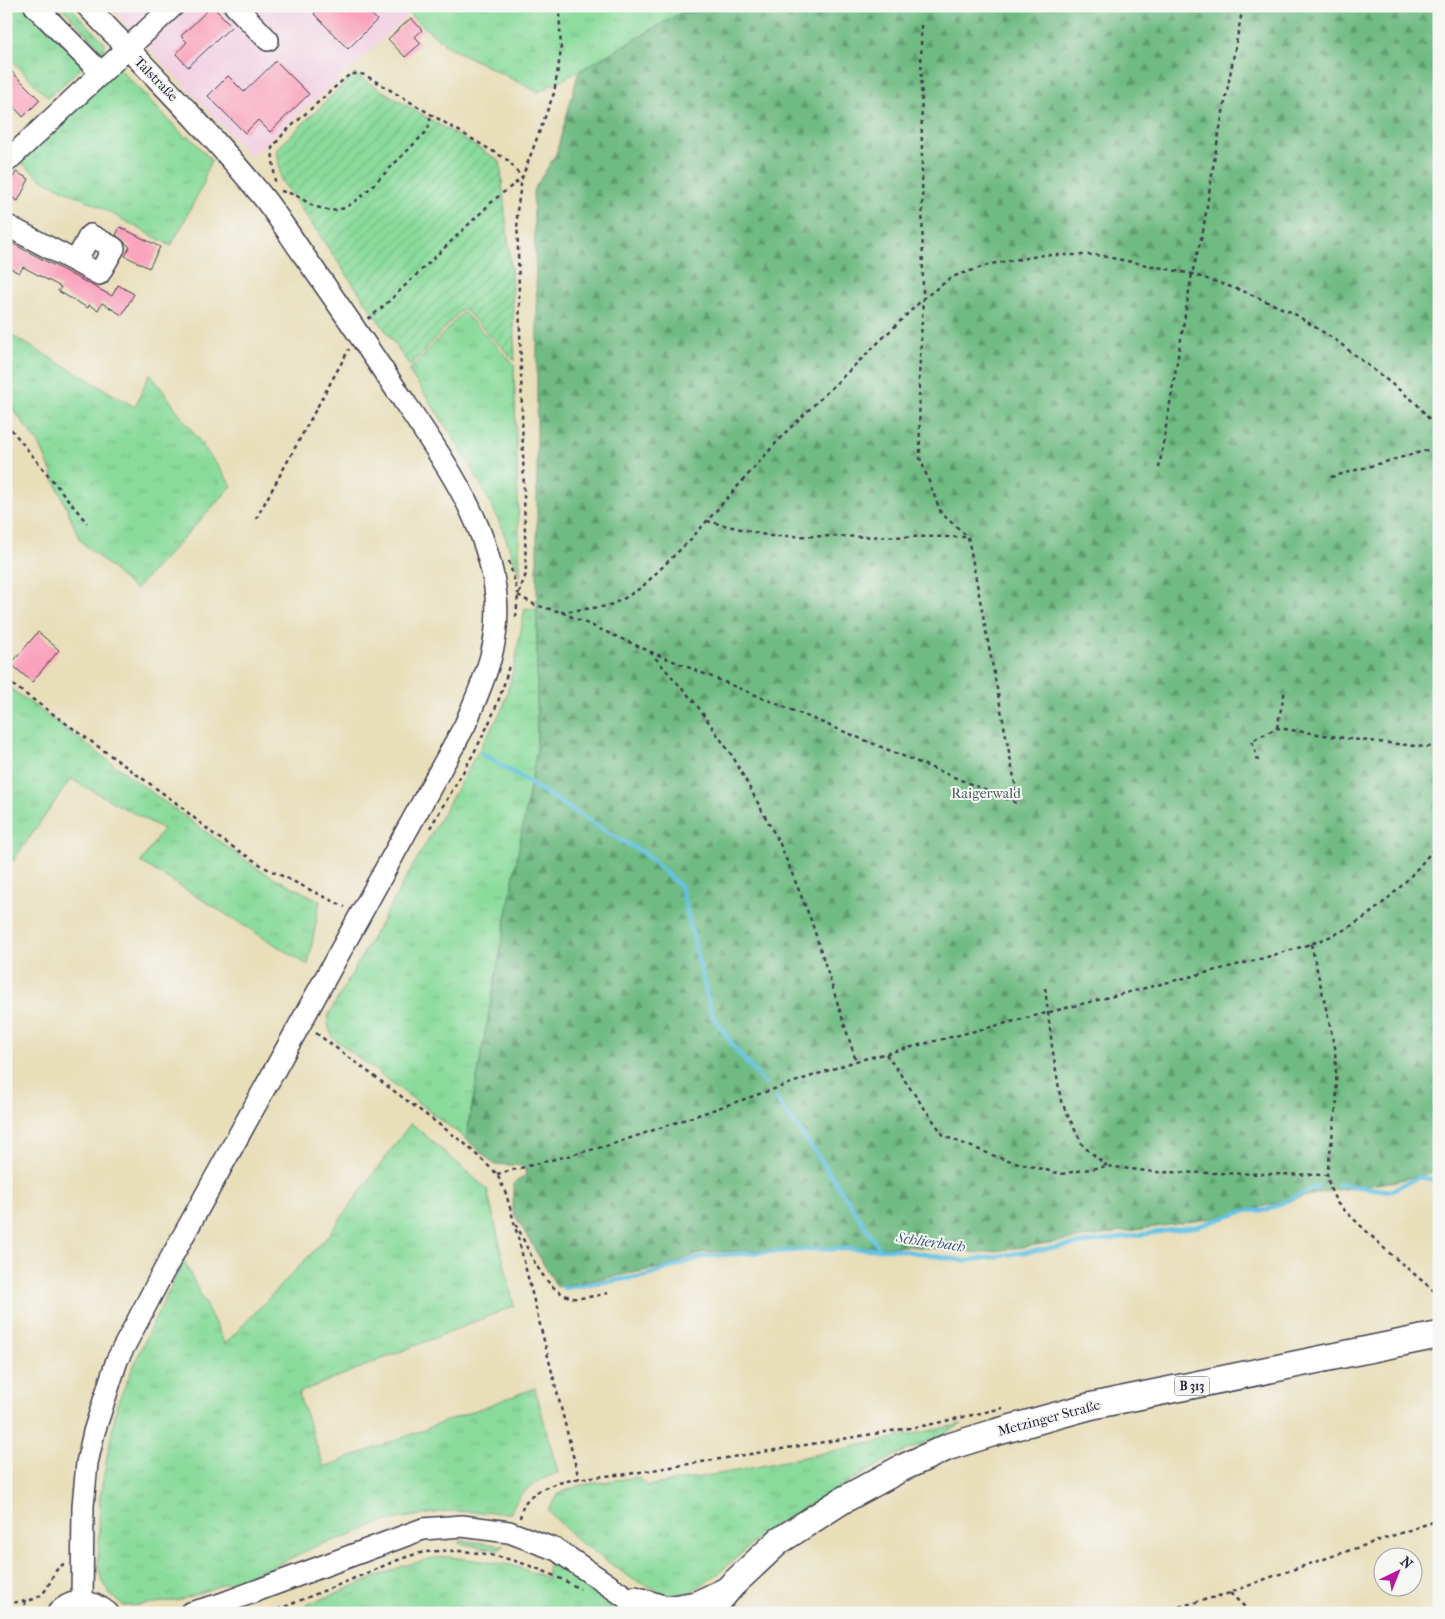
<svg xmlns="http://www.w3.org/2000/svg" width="1445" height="1619" font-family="'IM FELL French Canon',serif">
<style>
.built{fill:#f2cfe2}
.grass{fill:url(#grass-tufts);stroke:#567e6b}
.forest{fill:url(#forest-firs);stroke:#486e5f}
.garden{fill:url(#garden-furrows);stroke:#567e6b}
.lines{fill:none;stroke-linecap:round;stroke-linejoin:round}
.stream{stroke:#65c3e3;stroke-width:4.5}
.building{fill:#faa1bc}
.minor-casing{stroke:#403e4e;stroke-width:24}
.major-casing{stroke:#403e4e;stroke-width:29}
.path{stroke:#403e4e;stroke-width:2.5;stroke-dasharray:4 4;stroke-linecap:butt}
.minor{stroke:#fff;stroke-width:21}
.major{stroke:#fff;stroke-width:26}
.labels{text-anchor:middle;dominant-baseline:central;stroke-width:4;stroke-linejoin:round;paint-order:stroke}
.shield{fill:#f6f6f2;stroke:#626272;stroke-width:1}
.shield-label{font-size:12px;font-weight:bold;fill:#22223b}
.street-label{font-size:14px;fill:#22223b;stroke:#f6f6f2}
.park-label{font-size:14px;fill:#415a58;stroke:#f6f6f2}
.water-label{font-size:15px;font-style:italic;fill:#395a76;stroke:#f6f6f2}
</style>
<defs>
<pattern id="grass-tufts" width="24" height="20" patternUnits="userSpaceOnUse" patternTransform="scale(1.25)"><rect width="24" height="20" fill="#8adb9b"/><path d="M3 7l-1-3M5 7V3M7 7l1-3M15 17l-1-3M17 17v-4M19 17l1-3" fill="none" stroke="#77bc86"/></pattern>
<pattern id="forest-firs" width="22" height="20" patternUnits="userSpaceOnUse" patternTransform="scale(1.25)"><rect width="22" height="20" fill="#6fbb83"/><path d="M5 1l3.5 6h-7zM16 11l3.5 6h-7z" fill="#5b986c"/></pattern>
<pattern id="garden-furrows" width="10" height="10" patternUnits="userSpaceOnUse" patternTransform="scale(1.25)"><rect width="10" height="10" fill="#8adb9b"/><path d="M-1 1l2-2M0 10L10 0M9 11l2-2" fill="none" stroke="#77bc86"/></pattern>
</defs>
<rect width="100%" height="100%" fill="#f6f6f2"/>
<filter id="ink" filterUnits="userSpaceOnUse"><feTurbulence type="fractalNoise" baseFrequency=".02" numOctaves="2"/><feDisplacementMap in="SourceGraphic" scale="10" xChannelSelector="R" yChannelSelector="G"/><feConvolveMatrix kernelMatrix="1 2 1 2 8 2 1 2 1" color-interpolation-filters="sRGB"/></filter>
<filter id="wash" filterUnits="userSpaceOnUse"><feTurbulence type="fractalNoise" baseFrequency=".0096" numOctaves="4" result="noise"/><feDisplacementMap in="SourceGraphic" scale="20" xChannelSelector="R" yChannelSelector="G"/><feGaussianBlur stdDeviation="1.12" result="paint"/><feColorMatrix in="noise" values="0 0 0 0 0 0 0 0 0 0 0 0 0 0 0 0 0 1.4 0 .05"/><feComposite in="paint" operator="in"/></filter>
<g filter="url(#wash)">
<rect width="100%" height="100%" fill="#e8deb9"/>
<polygon class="built" points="108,6 411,6 409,14 355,65 250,157 207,109"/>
<g class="grass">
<polygon points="6,6 27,6 84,65 48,98 6,54"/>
<polygon points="61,6 69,6 104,42 104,53 98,61 94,57 101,50"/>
<polygon points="411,6 742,6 681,13 579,71 538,92 447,46 409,14"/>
<polygon points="118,67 186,138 189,136 211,160 205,175 204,183 171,246 98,206 43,180 18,160"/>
<path d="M 463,312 L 514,364 L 520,576 C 510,550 501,523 488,498 C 465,454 437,412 409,371 Z"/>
<polygon points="6,332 135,407 150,373 232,486 135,590 80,540 40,445 6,400"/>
<path d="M 525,608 L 537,610 L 537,749 L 466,1139 L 333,1038 C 329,1029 326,1022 330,1012 L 503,708 L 515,663 Z"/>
<polygon points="6,685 178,812 258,869 320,901 308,965 141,862 163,829 71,779 13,861 6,857"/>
<path d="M 411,1123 L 487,1189 L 514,1306 L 298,1393 L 324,1467 L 535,1388 L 558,1473 C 539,1479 516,1492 511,1513 L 448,1511 L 401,1518 L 373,1525 L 350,1536 L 321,1544 L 269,1568 L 179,1600 L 139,1605 L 124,1606 L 110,1595 L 102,1581 L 98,1562 L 100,1496 L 117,1404 L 150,1329 L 184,1261 L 225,1344 L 327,1237 Z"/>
<polygon points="962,1424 940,1436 896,1455 771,1527 719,1573 691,1592 668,1595 634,1580 577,1540 548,1511 559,1493 582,1485 638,1477 647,1486 742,1470"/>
<polygon points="463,1540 504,1546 498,1550 458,1543"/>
<polygon points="548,1556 622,1607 628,1613 287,1613 403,1566 433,1558 450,1557 511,1565 548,1578"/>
</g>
<polygon class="forest" points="742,6 1439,6 1439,1171 1396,1181 1324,1192 1209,1219 982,1253 906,1246 704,1252 665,1267 557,1287 513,1212 513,1184 526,1175 524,1166 494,1164 466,1139 537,749 537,307 533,191 556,154 579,71 681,13"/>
<polygon class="garden" points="354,74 500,161 511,269 515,361 463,308 410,366 281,180 277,149"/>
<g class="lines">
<g class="stream">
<polyline points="482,753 614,836 645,854 681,887 711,1013 736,1050 765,1084"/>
<polyline points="776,1099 821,1160 880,1249"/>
<polyline points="1338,1184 1390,1191 1419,1177 1439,1181"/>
<polyline points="564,1288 645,1276 705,1256 817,1249 894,1249 966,1261 1199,1226 1244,1211 1267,1210 1318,1186"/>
</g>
</g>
<g id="blocks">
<g class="building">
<polygon points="212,6 232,26 188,67 176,54 187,42 181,36"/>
<polygon points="322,6 364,6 377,20 348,49 314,14"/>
<polygon points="411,18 422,30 415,37 421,43 405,57 388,39"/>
<polygon points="276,61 309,94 270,132 258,120 245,133 208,96 228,76 244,92"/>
<polygon points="6,66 40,100 23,117 6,98"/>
<polygon points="16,172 29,179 18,201 6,194 6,190"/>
<polygon points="120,227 160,247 149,268 125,256 130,247 116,235"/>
<polygon points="6,240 112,296 118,285 134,294 122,315 102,303 98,310 89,305 88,308 58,291 61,287 23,267 19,273 6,266"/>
<polygon points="38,632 59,650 32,682 11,664"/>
</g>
</g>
</g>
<g filter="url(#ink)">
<use href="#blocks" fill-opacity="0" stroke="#403e4e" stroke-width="1"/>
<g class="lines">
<defs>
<g id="minor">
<polyline points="35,6 101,73"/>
<polyline points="235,6 268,40"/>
<polyline points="6,162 173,6"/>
<polyline points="6,225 99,274 114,248 90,235 76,261"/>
<polyline points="635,1597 666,1607 696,1602 728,1587"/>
<path d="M 82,1602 L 83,1506 L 87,1463 L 94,1432 L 117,1360 L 160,1278 L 465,725 C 483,681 501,646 496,596 C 488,517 436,449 393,385 C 364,342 335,299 305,257 C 291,237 278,216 263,197 C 208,129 146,68 87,6"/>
<path d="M 58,1613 C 73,1597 93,1600 108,1613"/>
<polyline points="190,1613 218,1605 423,1529 462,1526 509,1532 557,1550 649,1613"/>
</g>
<polyline id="major" points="708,1613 732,1585 779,1541 843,1500 902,1468 948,1447 993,1433 1091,1406 1439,1335"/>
</defs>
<use href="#minor" class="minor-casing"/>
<use href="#major" class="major-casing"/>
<g class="path">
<polyline points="921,25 923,299 919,379 920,458 941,513 968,537 1019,804"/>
<path d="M 275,182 L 272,148 L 284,133 L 344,79 C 351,73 356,73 365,75 L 509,161 L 522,178"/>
<polyline points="281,191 296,195 313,206 331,211 345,208 360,198 427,131 430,123 430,115"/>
<polyline points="368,319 385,305 495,199 522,178"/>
<polyline points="6,423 87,523"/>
<polyline points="1159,468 1192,274 1203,231 1215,155 1243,6"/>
<polyline points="1331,477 1439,447"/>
<polyline points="256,519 349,349"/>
<polyline points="707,521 770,536 968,537"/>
<polyline points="509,561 518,594"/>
<polyline points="518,595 535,605 561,612 649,651 1019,804"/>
<polyline points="561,612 608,606 625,598 642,587 691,539 784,434 923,299 952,277 991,264 1044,255 1097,255 1192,274 1243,291 1293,313 1337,341 1416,403 1439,431"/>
<polyline points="516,617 518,595 526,574 517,211 522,178 554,93 561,50 559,6"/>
<polyline points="650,652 696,704 733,757 780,844 811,920 856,1061"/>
<polyline points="6,680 175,802 216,836 264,867 345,907"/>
<polyline points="1277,728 1285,690"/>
<polyline points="1258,761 1252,741 1277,728 1351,739 1425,747 1439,746"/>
<path d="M 430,828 C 460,776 496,724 509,665"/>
<polyline points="1311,944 1335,1047 1337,1101 1327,1175 1330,1188 1337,1203 1387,1251 1439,1295"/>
<polyline points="1045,988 1052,1046 1061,1101 1083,1146 1107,1166"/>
<polyline points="316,1033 464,1143 497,1174 506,1194 513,1218 579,1479"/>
<polyline points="886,1054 944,1136 1000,1158 1061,1174 1107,1166 1155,1172 1327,1175"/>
<path d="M 497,1174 L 610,1145 L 856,1061 L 1264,958 C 1289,950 1316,944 1340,932 C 1380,912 1412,877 1439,842"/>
<path d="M 516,1224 C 528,1248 543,1292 574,1298 C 582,1299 599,1295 608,1293"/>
<path d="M 520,1518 C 521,1513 522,1508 525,1503 C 543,1477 599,1477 628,1474 L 928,1425 L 1003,1408"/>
<polyline points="1230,1593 1247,1609 1256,1613"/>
<polyline points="25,1601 26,1613"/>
<path d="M 6,1603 C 16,1602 30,1602 38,1597 C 54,1587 48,1571 66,1563"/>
<path d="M 270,1613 C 301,1600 331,1588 362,1575 C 379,1568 409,1554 426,1552 C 480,1546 534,1563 580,1589"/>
<polyline points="1156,1613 1230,1593 1268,1578 1439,1520"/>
</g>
<use href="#minor" class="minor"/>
<use href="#major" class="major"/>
</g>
</g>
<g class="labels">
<rect class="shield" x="1174.5" y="1376.5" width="35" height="19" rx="4"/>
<g class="shield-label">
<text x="1192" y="1386">B 313</text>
</g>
<g class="street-label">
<text transform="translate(156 79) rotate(46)">Talstraße</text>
<text transform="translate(1049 1418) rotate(-15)">Metzinger Straße</text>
</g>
<g class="park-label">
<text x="986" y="793">Raigerwald</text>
</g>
<g class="water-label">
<text transform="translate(931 1242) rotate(8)">Schlierbach</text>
</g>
</g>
<rect width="1445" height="1619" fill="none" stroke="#f6f6f2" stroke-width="25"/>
<g transform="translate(1398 1572) rotate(43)"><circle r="24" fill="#f6f6f2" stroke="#a1a1a9"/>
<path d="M0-4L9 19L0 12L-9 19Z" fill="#b5179e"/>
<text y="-8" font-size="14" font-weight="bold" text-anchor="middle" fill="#22223b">N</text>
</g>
</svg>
